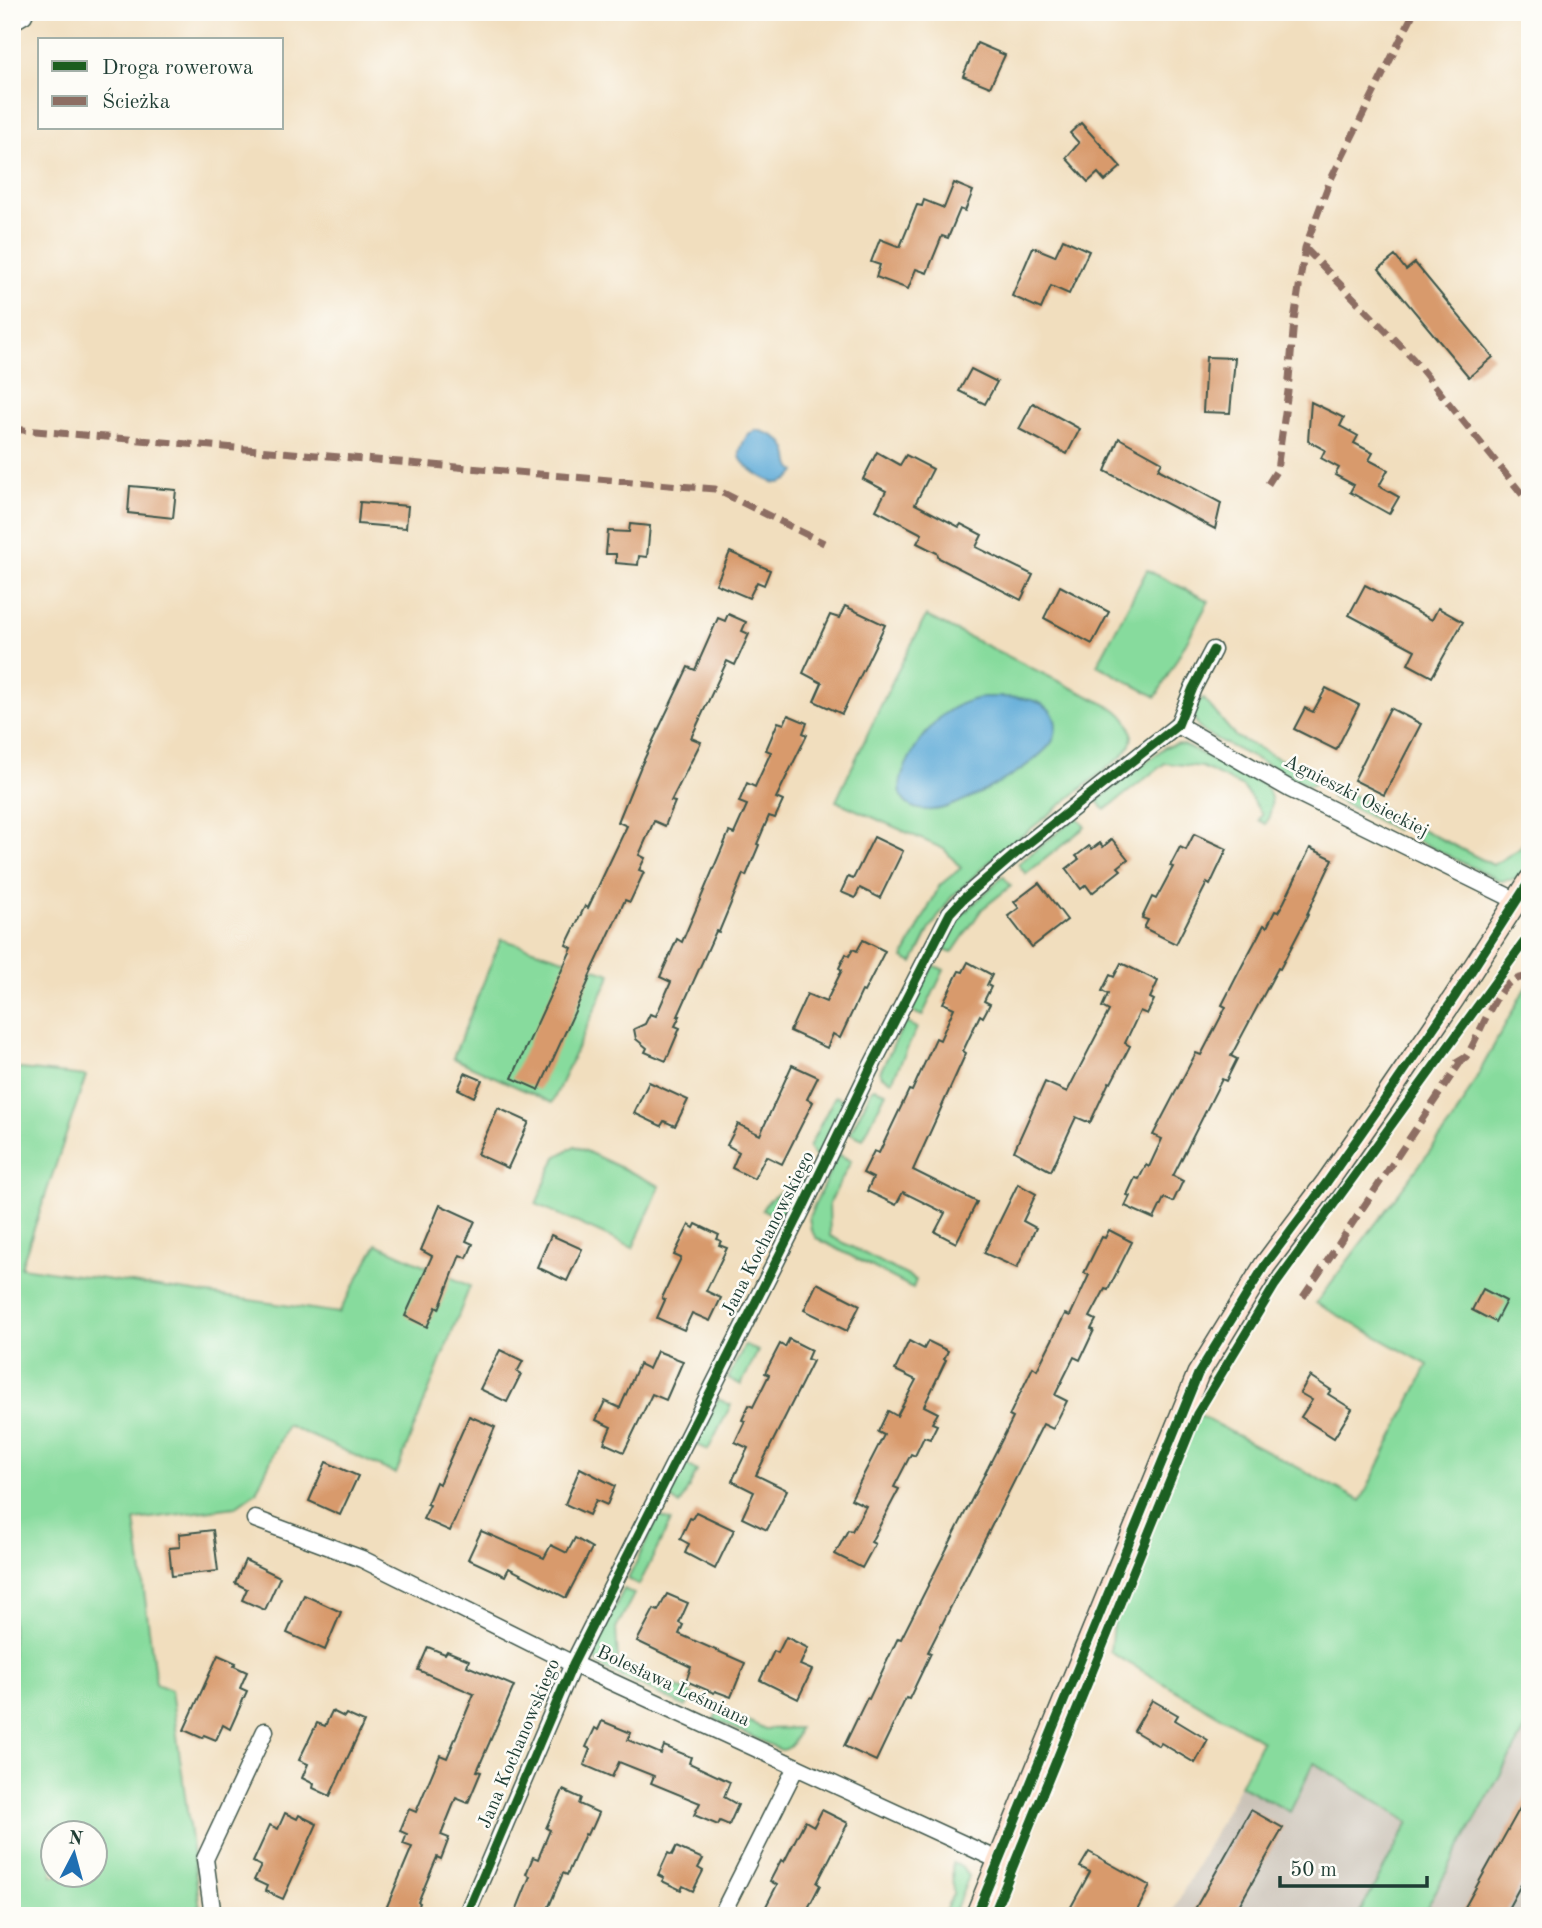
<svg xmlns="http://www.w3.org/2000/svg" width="1542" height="1928" font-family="'Old Standard TT',serif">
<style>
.industrial{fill:#cbc3b8}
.green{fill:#87db9d;stroke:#538c68;stroke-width:2;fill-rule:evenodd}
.water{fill:#5eabd8;stroke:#3e7486;stroke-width:2}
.building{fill:#d89a6c}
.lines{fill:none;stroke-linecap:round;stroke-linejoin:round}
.street-casing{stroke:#3e5549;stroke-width:19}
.secondary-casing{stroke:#3e5549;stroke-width:24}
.street{stroke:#fff;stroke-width:16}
.secondary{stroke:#fee3d2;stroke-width:21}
.quiet{stroke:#8d6e63;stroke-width:7;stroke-dasharray:14 7;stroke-linecap:butt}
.cycleway-casing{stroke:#fdfcf7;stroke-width:13}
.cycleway{stroke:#1b5e20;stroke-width:9}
.labels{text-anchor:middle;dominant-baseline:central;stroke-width:5;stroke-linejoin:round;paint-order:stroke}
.street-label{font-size:19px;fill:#1f3d34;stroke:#fdfcf7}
</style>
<rect width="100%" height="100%" fill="#fdfcf7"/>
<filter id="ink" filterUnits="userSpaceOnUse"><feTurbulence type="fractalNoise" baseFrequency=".0143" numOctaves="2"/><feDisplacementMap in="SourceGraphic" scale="14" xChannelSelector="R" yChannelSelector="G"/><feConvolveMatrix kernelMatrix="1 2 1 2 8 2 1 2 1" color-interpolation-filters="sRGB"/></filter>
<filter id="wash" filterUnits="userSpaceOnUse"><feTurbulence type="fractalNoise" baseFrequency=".00686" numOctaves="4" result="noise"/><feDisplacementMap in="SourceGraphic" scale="28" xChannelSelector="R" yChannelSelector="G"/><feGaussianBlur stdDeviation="1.57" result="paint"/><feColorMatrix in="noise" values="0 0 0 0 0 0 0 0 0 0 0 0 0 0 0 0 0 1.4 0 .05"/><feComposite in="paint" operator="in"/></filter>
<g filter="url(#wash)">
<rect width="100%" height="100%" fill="#f1debe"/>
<g class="industrial">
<polygon points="1530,1721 1530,1916 1422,1916"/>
<polygon points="1314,1762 1409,1823 1358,1916 1170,1916 1240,1785 1290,1812"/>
</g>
<g class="green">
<polygon points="1147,570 1209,601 1156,697 1097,665"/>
<path d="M 926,616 L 1117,710 C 1134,724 1138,741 1121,757 L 988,863 L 951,898 L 930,929 L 913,963 L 903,958 L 907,950 L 940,885 L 961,868 L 944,849 L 836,801 L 893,680 Z"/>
<path d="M 1203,698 L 1236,737 L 1316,777 L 1314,784 L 1309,786 L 1206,734 C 1193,724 1189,708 1203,698 Z"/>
<path d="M 1177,744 L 1184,745 L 1262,784 C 1276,796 1272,809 1266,824 L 1259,820 L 1262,814 L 1243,787 L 1202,767 L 1165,763 L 1105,810 L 1097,801 L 1159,752 L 1165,747 Z"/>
<polygon points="1336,787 1339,788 1404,820 1396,830 1331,797"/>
<polygon points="1077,817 1085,827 1026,874 1018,864"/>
<path d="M 1417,827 L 1493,865 L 1519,849 L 1530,832 C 1530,858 1533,880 1500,881 L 1416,840 Z"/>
<polygon points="1003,876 1011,886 982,909 952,953 942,949 963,914"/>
<polygon points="501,939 611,974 552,1103 453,1058"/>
<polygon points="933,965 944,970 922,1016 911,1011"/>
<polygon points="1530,979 1530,1721 1422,1916 1358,1916 1409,1822 1314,1763 1290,1812 1240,1785 1262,1741 1110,1652 1114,1614 1197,1414 1361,1501 1428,1365 1316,1303 1454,1119"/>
<polygon points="905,1022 917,1028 892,1081 882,1076 880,1072"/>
<path d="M 12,1068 L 86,1076 L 21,1267 L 339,1313 L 377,1244 L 470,1286 L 396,1474 L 287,1425 L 256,1492 L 235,1507 L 135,1520 L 156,1684 L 171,1690 L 201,1916 L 12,1916 ZM 52,1834 L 94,1834 L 94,1876 L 52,1876 Z"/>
<polygon points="874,1088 886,1092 863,1139 850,1133 872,1089"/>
<polygon points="835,1096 845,1100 817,1157 813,1155 809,1147"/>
<polygon points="575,1146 660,1186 633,1248 536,1204 556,1157"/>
<polygon points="838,1154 851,1161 829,1204 830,1236 916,1280 913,1288 822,1241 816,1238 811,1230 809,1217"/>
<path d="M 795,1176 L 802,1180 L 804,1183 L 791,1208 L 786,1212 L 776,1215 L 762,1210 C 769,1195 787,1192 795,1176 Z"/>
<polygon points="745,1345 758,1351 741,1385 728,1378"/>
<polygon points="718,1399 731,1405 708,1450 698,1445 697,1440"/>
<polygon points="686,1464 697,1471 680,1505 669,1497"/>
<polygon points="659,1516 671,1521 639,1585 628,1579"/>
<path d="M 624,1589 L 634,1594 L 616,1629 L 618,1660 L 692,1694 L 686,1707 L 604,1669 C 596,1663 593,1656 595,1646 Z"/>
<path d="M 720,1708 L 765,1729 L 799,1728 C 795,1739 793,1749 781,1750 L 714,1719 Z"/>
<polygon points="952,1863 961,1866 969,1876 953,1916 943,1916 953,1894"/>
</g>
<g class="water">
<path d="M 757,430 C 772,434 786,439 789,456 C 790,463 789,466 796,471 C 792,477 786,483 778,483 C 768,483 740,465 740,455 C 739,448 745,440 748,434 Z"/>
<path d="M 983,697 C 1007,697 1053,693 1056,725 C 1056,732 1054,740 1050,745 C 1026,771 977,797 944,808 C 934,811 921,811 912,807 C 878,791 926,729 944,714 C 956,705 969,700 983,697 Z"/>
</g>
<g id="blocks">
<g class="building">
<polygon points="977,43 1005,55 990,87 963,76"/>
<polygon points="1081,123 1121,167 1105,181 1098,173 1088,182 1066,158 1079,143 1070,133"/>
<polygon points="954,183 973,191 965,211 960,209 948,238 942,236 927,273 916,269 908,289 876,277 880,265 871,262 880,239 900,247 917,205 922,206 924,200 944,208"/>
<polygon points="1063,239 1089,251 1069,294 1051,286 1041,309 1012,296 1033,247 1055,256"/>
<polygon points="1395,256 1406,270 1415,263 1493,357 1469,377 1379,269"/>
<polygon points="1206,357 1235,358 1230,413 1203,412"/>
<polygon points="971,369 997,382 985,404 959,391"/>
<polygon points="1311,402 1344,418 1340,426 1358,436 1354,443 1373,453 1369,460 1388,470 1379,486 1399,497 1389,514 1350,492 1354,485 1335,475 1339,468 1321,458 1325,450 1308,441"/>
<polygon points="1033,403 1080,429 1067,454 1019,429"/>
<polygon points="1119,438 1162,462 1158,469 1221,503 1215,529 1105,471"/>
<polygon points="877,452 900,465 906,455 933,469 915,504 959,527 961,524 982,535 976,547 1033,575 1021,600 939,558 937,553 917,543 922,534 876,510 886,491 863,479"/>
<polygon points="130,486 176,490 173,518 128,513"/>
<polygon points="360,502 408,506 406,528 358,524"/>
<polygon points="630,524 650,526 647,557 639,556 638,565 616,563 616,554 606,554 608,531 629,532"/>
<polygon points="730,552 770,570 764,585 757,582 749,598 716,584"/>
<polygon points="1365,585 1432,620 1438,608 1463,622 1432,677 1408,664 1415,650 1349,615"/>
<polygon points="1060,586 1109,612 1092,644 1044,618"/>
<polygon points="845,606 885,625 842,714 814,701 822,683 803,673 830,615 839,618"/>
<polygon points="728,614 746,622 742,631 749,634 735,665 727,661 691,738 701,742 671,801 675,802 665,826 654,821 639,855 645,858 639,870 644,872 630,902 625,900 589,977 590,978 539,1090 512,1078 572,948 566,945 585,906 588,908 627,826 618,822 641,766 688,667 695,670 718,618 725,621"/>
<polygon points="1326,688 1359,705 1336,750 1294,729 1305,708 1313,712"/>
<polygon points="1390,708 1421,724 1384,795 1354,780"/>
<polygon points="788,715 807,723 803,733 807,735 776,798 783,801 775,818 769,816 757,844 759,845 746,876 743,874 719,932 716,931 678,1016 680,1016 675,1026 680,1028 666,1061 645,1052 647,1048 636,1039 634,1029 645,1024 650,1014 656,1016 671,982 660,977 677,939 682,942 729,832 734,834 747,805 739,802 747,783 755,787 771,752 766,750 778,722 784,724"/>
<polygon points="1194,834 1227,849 1210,885 1207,883 1176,944 1144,928 1148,920 1142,918 1152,897 1156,899 1173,867 1170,866 1180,847 1186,850"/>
<polygon points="874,837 903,851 880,898 860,888 855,898 841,892 848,877 853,879"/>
<polygon points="1112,839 1128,859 1118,867 1121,870 1092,893 1086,885 1081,889 1066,869 1079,859 1076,856 1089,846 1092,849 1100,843 1103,847"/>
<polygon points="1310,848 1333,859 1307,914 1308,915 1280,969 1278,968 1231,1056 1237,1059 1226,1081 1222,1079 1173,1176 1183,1181 1173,1202 1164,1198 1154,1219 1125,1206 1130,1196 1127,1195 1135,1178 1139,1179 1146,1165 1149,1167 1162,1139 1153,1135 1196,1053 1201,1055 1226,1007 1222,1005 1242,966 1264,925 1267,927 1275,911 1278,912 1284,902"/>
<polygon points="1039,883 1067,920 1032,947 1008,916 1019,908 1014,902"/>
<polygon points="863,940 885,951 864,992 862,991 840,1038 833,1034 827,1048 790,1031 807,994 826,1002 842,970 839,968 846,954 849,956 853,949 857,951"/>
<polygon points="968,962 992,975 987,985 991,987 984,1001 990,1004 983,1017 980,1015 963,1051 966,1053 913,1170 977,1202 956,1243 935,1232 945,1213 903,1192 896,1205 867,1191 873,1178 863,1173 874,1151 879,1153 909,1090 912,1091 936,1038 940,1040 954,1008 943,1003 959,971 963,972"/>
<polygon points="1121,963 1158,981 1150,998 1154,1000 1147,1014 1140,1011 1125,1043 1130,1046 1111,1083 1109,1082 1090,1123 1076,1117 1051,1171 1014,1151 1045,1082 1067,1092 1109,1011 1102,1007 1108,994 1102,991 1110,975 1114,977"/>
<polygon points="792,1065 818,1077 807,1099 813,1102 782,1164 766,1156 754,1179 732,1168 739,1152 727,1145 738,1124 760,1135"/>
<polygon points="465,1073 482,1080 474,1097 458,1089"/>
<polygon points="649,1082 688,1100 675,1126 664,1121 661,1126 634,1113"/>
<polygon points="498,1108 529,1122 508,1168 477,1154"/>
<polygon points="1018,1184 1036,1194 1023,1221 1036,1228 1017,1268 984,1253"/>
<polygon points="440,1205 475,1221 466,1241 473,1244 467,1258 460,1255 439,1309 436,1307 427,1327 405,1316 432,1256 421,1250"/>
<polygon points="696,1224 719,1235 717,1239 721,1241 719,1245 727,1248 706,1291 721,1298 710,1321 692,1313 684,1330 657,1318 665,1300 662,1298 681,1258 674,1255 689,1225 694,1228"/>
<polygon points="1109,1230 1132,1242 1108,1290 1105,1289 1090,1317 1096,1320 1091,1329 1094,1330 1080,1360 1074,1357 1055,1395 1067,1401 1053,1429 1043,1424 928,1652 931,1653 909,1699 906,1698 876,1761 844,1746 867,1698 869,1699 898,1638 901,1639 1013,1418 1009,1416 1033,1367 1037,1370 1065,1314 1070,1316 1089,1275 1084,1273 1102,1237 1105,1238"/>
<polygon points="551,1235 582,1249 567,1281 537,1267"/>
<polygon points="817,1283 860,1305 847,1331 804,1310"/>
<polygon points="1483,1289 1506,1301 1495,1322 1472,1310"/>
<polygon points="789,1339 811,1350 807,1359 813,1361 756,1475 787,1490 767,1530 742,1518 754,1492 732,1481 748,1448 735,1442 745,1421 742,1420 749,1405 753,1407 769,1375 765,1373 780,1344 785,1347"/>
<polygon points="909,1341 924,1349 928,1341 948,1351 944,1359 946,1360 924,1406 938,1413 932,1423 937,1425 930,1439 924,1437 915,1456 911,1454 894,1487 899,1489 871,1542 875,1544 862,1568 835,1554 848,1530 852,1531 866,1506 851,1499 884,1435 878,1432 888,1411 897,1416 916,1380 895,1370"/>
<polygon points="500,1350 523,1361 517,1372 521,1374 507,1402 480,1389"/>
<polygon points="657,1351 683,1361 666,1400 652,1394 624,1452 604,1443 611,1427 596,1420 605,1401 620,1408 639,1364 649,1369"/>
<polygon points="1310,1376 1331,1390 1328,1394 1352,1409 1334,1438 1301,1417 1312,1400 1300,1393"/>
<polygon points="469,1416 495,1427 450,1531 423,1519 430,1505 427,1504 436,1482 439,1484"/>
<polygon points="326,1462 358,1476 340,1515 309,1501"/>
<polygon points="580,1468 615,1486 607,1505 596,1500 589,1515 565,1504"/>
<polygon points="696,1512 734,1530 715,1569 685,1553 689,1544 680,1539 690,1518 692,1519"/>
<polygon points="213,1530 218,1571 172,1576 169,1548 180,1547 179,1534"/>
<polygon points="481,1531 544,1558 551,1545 567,1553 575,1538 592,1548 566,1598 509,1568 505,1576 468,1559"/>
<polygon points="245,1560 280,1577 265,1610 242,1600 247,1589 235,1583"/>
<polygon points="667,1594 688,1603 679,1623 683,1625 679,1634 745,1663 731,1697 715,1691 714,1693 686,1681 691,1667 637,1641 654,1609 658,1611"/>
<polygon points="304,1595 341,1612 325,1650 287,1633"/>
<polygon points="786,1637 808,1648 800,1665 812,1670 798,1699 760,1680 774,1651 778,1653"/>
<polygon points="428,1647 445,1654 447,1651 469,1660 467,1666 514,1686 477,1771 481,1772 468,1803 456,1798 441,1835 449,1838 441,1859 437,1857 418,1902 420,1903 415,1916 395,1916 385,1911 412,1847 403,1844 407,1834 400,1831 409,1809 416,1812 440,1755 447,1758 474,1694 418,1670"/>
<polygon points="218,1655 236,1663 234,1666 247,1672 240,1688 247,1691 230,1729 223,1725 216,1740 204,1735 202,1738 184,1730"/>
<polygon points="1152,1700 1178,1715 1175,1720 1208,1740 1195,1763 1161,1743 1159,1746 1134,1731"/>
<polygon points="332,1711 344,1717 346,1714 364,1722 330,1796 313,1788 314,1784 302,1778 308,1764 299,1760 317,1723 325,1726"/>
<polygon points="602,1721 631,1733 628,1740 661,1754 664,1746 691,1757 689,1763 730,1782 724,1797 738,1805 729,1825 720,1821 718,1825 694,1815 700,1803 651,1783 654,1776 619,1762 612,1777 584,1765 590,1749 586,1747 595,1728 598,1730"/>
<polygon points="563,1790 581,1798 579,1804 599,1813 592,1829 590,1828 587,1835 585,1834 567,1875 563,1873 545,1916 514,1916 530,1876 526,1874 533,1857 538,1859 550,1830 546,1828"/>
<polygon points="1530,1790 1530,1868 1504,1916 1460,1916"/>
<polygon points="822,1810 848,1823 817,1883 820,1885 804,1916 776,1916 764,1910 777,1885 770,1881 781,1860 784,1862 805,1821 814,1826"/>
<polygon points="1251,1810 1283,1828 1233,1916 1191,1916"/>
<polygon points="285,1813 297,1819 299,1815 317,1824 283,1899 265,1891 267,1886 254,1880 261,1866 253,1862 270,1825 278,1829"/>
<polygon points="676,1847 703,1859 698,1868 703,1871 693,1891 683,1886 681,1890 662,1881 664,1878 658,1875 668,1853 672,1855"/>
<polygon points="1089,1852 1150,1886 1134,1916 1066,1916 1090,1872 1080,1867"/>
</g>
</g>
</g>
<g filter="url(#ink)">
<use href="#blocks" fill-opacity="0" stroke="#3e5549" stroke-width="2"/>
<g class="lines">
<defs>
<g id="street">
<polyline points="12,22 24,15 25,12"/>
<polyline points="1178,725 1290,789 1517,901"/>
<polyline points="255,1519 362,1559 573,1664 998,1860"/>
<polyline points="213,1916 205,1859 265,1731"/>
<polyline points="466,1916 573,1664 803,1208 869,1071 950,913 963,899 1021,849 1178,725 1193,688 1213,650"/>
<polyline points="721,1916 796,1767"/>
</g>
<polyline id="secondary" points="976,1916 1198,1374 1265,1265 1327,1182 1383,1102 1454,998 1530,880"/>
</defs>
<use href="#street" class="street-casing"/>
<use href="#secondary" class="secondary-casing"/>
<use href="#street" class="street"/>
<use href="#secondary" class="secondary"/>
<g class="quiet">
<polyline points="1305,248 1413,359 1530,504"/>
<polyline points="12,429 715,489 824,543"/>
<polyline points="1268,484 1277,470 1288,391 1294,320 1305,248 1329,183 1414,12"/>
<path d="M 1456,1063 L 1466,1057 C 1478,1038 1493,996 1508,984 C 1513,979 1521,978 1528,976"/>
<polyline points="1303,1297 1462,1060"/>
</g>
<defs>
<g id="cycleway">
<polyline points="466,1916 573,1664 803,1208 869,1071 950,913 963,899 1021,849 1178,725 1193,688 1213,650"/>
<polyline points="976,1916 1198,1374 1265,1265 1327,1182 1383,1102 1454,998 1530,880"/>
<polyline points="993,1916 1197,1414 1275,1285 1530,934"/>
</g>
</defs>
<use href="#cycleway" class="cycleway-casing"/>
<use href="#cycleway" class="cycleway"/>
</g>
</g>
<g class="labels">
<g class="street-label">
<text transform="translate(1356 797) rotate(27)">Agnieszki Osieckiej</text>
<text transform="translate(769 1234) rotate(-63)">Jana Kochanowskiego</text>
<text transform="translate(673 1687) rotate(25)">Bolesława Leśmiana</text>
<text transform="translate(520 1744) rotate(-67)">Jana Kochanowskiego</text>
</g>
</g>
<rect width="1542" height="1928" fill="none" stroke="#fdfcf7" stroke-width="42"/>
<rect x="38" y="38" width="245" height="91" fill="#fdfcf7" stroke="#a4b0a9" stroke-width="2"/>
<rect x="52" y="61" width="35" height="10" fill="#1b5e20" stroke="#a4b0a9" stroke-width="2"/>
<text x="102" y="74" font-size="21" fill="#1f3d34">Droga rowerowa</text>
<rect x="52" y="96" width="35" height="10" fill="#8d6e63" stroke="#a4b0a9" stroke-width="2"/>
<text x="102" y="108" font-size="21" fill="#1f3d34">Ścieżka</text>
<g transform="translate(74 1854) rotate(6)"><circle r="33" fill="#fdfcf7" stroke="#a4b0a9" stroke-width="2"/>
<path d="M0-5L12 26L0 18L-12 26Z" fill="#1f6fb2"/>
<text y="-10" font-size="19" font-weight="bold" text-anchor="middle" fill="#1f3d34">N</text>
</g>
<path d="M1280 1876v10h147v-10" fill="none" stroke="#1f3d34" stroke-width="3.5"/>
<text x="1290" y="1876" font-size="21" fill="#1f3d34" stroke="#fdfcf7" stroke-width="5" paint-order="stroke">50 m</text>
</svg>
